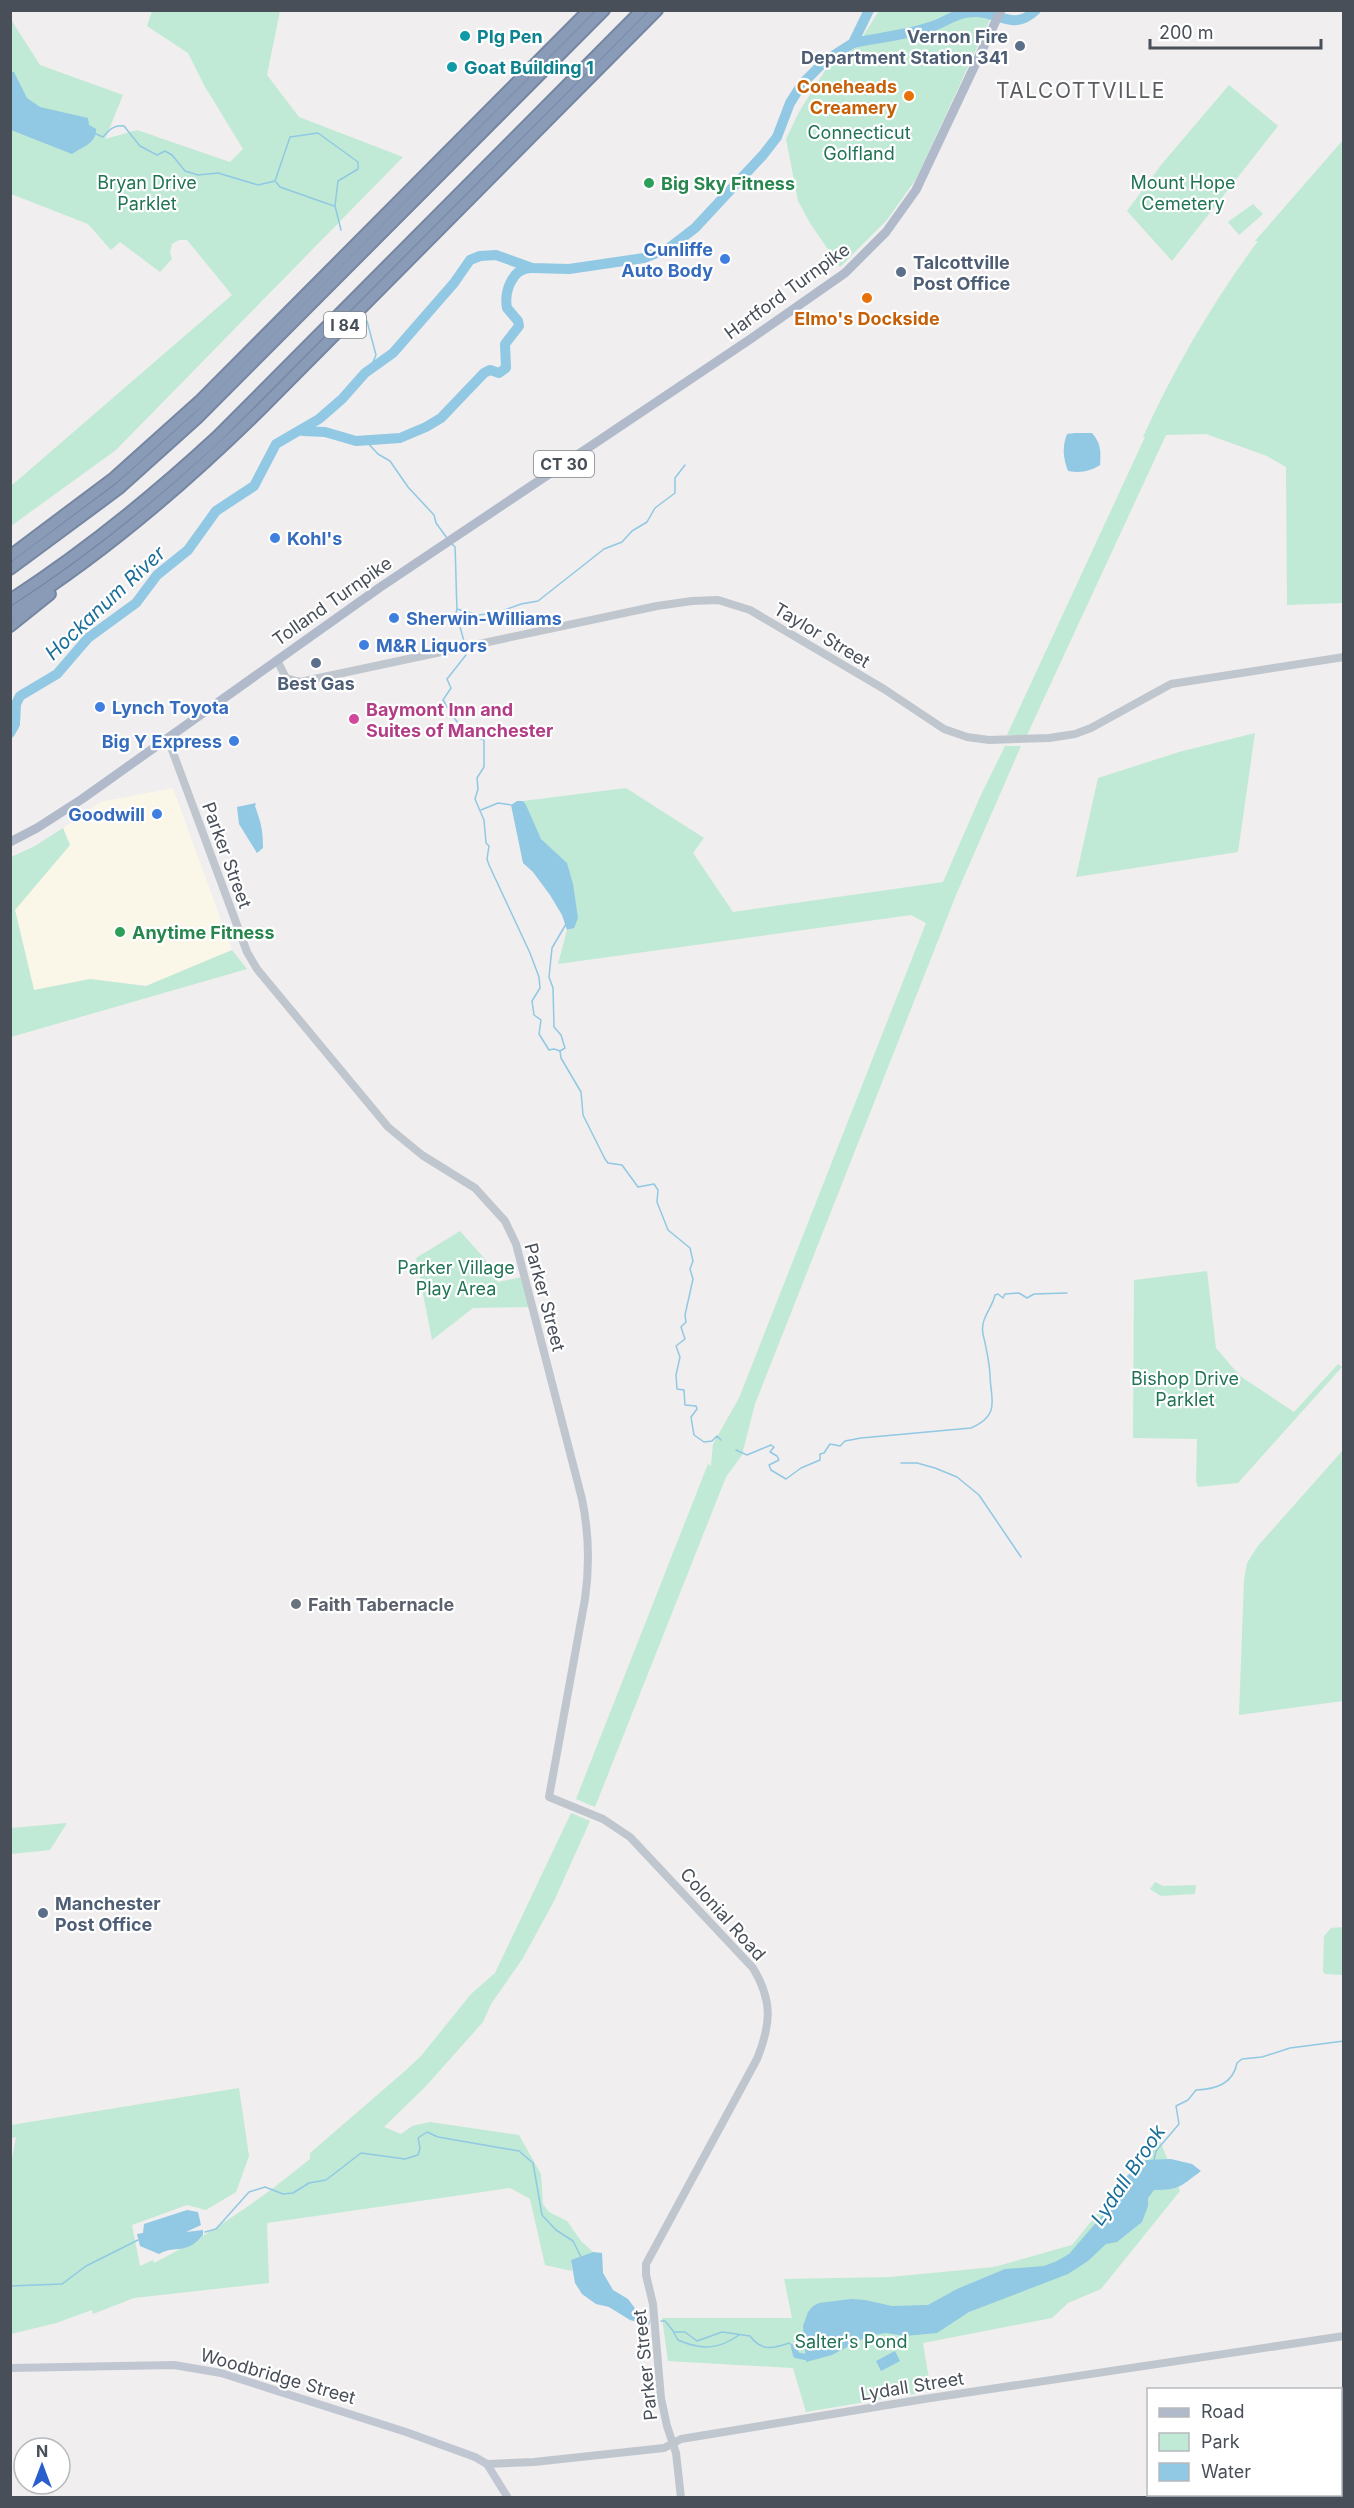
<svg xmlns="http://www.w3.org/2000/svg" width="1354" height="2508" font-family="Inter,sans-serif">
<style>
.commercial{fill:#faf7e8}
.green{fill:#c0ead5}
.water{fill:#91c8e3}
.lines{fill:none;stroke-linecap:round;stroke-linejoin:round}
.stream{stroke:#91c8e3;stroke-width:1.5}
.canal{stroke:#91c8e3;stroke-width:6}
.river{stroke:#91c8e3;stroke-width:10}
.motorway-casing{stroke:#7586a3;stroke-width:14}
.tertiary{stroke:#c0c6ce;stroke-width:8}
.secondary{stroke:#c0c7d3;stroke-width:8}
.primary{stroke:#b0baca;stroke-width:9}
.motorway{stroke:#8a9bb8;stroke-width:10}
.culture-dot{fill:#0f9aa8;stroke:#fff;stroke-width:2}
.service-dot{fill:#5c6f8a;stroke:#fff;stroke-width:2}
.food-dot{fill:#e8710a;stroke:#fff;stroke-width:2}
.leisure-dot{fill:#2e9e5b;stroke:#fff;stroke-width:2}
.shop-dot{fill:#3f7fe0;stroke:#fff;stroke-width:2}
.hotel-dot{fill:#d1479c;stroke:#fff;stroke-width:2}
.worship-dot{fill:#6b7280;stroke:#fff;stroke-width:2}
.labels{text-anchor:middle;dominant-baseline:central;stroke-width:4.5;stroke-linejoin:round;paint-order:stroke}
.shield{fill:#fff;stroke:#7f848b;stroke-width:1.5}
.shield-label{font-size:16px;font-weight:bold;fill:#484f59}
.culture-label{font-size:18px;font-weight:bold;fill:#0d838f;stroke:#fff;text-anchor:start}
.service-label{font-size:18px;font-weight:bold;fill:#4e5e75;stroke:#fff;text-anchor:start}
.food-label{font-size:18px;font-weight:bold;fill:#c56008;stroke:#fff;text-anchor:end}
.park-label{font-size:18px;fill:#207354;stroke:#fff}
.leisure-label{font-size:18px;font-weight:bold;fill:#27864d;stroke:#fff;text-anchor:start}
.shop-label{font-size:18px;font-weight:bold;fill:#366cbe;stroke:#fff;text-anchor:start}
.street-label{font-size:18px;fill:#484f59;stroke:#fff}
.hotel-label{font-size:18px;font-weight:bold;fill:#b23c85;stroke:#fff;text-anchor:start}
.worship-label{font-size:18px;font-weight:bold;fill:#5b616d;stroke:#fff;text-anchor:start}
.water-label{font-size:20px;font-style:italic;fill:#1a6f9a;stroke:#fff}
.quarter-label{font-size:21px;letter-spacing:1.5px;fill:#5b5d62;stroke:#fff}
</style>
<rect width="100%" height="100%" fill="#f0eeee"/>
<polygon class="commercial" points="173,788 232,950 146,986 90,979 34,990 15,909 70,845 63,828 100,802"/>
<g class="green">
<polygon points="152,11 280,11 267,75 299,117 403,157 116,450 11,526 11,486 232,295 187,240 179,240 172,244 170,252 172,259 160,272 120,242 111,250 88,224 11,194 10,18 40,65 123,95 105,139 137,130 230,162 243,149 204,85 188,53 147,26"/>
<polygon points="879,11 994,11 916,179 887,220 840,267 810,223 798,201 786,139 799,112 826,69 856,47"/>
<polygon points="1229,85 1278,126 1172,261 1127,211 1161,165"/>
<path d="M 1343,140 L 1343,603 L 1287,605 L 1286,467 L 1267,456 L 1206,434 L 1166,435 L 1027,735 L 1007,735 L 1145,437 L 1143,437 C 1175,367 1212,303 1258,241 L 1255,241 Z"/>
<polygon points="1253,204 1263,214 1239,235 1228,222"/>
<polygon points="1255,733 1238,852 1076,877 1098,778 1179,752"/>
<polygon points="1005,746 1021,746 956,895 755,1404 742,1455 726,1477 595,1807 576,1799 708,1464 711,1466 713,1444 739,1398 926,923 911,915 558,964 567,930 571,930 545,845 535,829 523,801 626,788 704,838 693,853 733,912 943,882 980,797"/>
<polygon points="63,828 70,845 15,910 34,990 90,979 146,986 232,950 247,969 11,1037 11,857 35,846"/>
<polygon points="460,1231 484,1258 498,1282 522,1277 530,1307 473,1308 432,1340 416,1258"/>
<polygon points="1207,1271 1216,1348 1240,1376 1294,1412 1338,1364 1342,1367 1238,1483 1198,1487 1196,1481 1197,1439 1133,1438 1134,1280"/>
<polygon points="1343,1450 1343,1701 1239,1715 1244,1580 1247,1563 1257,1547"/>
<path d="M 571,1813 L 590,1821 L 554,1901 L 523,1958 L 491,2004 L 483,2022 L 426,2086 L 384,2127 L 401,2134 L 412,2126 L 430,2122 L 519,2135 L 541,2174 L 543,2204 L 549,2212 L 567,2221 L 581,2241 L 593,2252 L 571,2260 L 572,2271 L 545,2265 L 530,2199 L 510,2188 L 267,2223 L 269,2283 L 134,2298 L 93,2314 L 92,2310 L 56,2323 L 11,2334 L 10,2170 L 16,2137 L 11,2138 L 11,2125 L 239,2088 L 249,2156 L 236,2192 L 206,2210 L 187,2205 L 132,2225 L 140,2266 L 153,2260 L 154,2263 C 210,2235 261,2199 310,2159 L 310,2153 L 405,2071 L 421,2056 L 471,1994 L 495,1973 Z"/>
<polygon points="67,1823 50,1850 11,1854 11,1828"/>
<polygon points="1155,1882 1163,1886 1196,1885 1195,1894 1161,1896 1150,1889"/>
<polygon points="1343,1927 1343,1975 1325,1974 1323,1971 1324,1936 1331,1928"/>
<polygon points="1159,2138 1180,2191 1101,2289 1068,2303 1052,2318 923,2343 931,2391 806,2412 793,2368 668,2361 662,2318 792,2318 784,2279 890,2277 994,2267 1072,2245"/>
</g>
<g class="water">
<path d="M 11,72 L 14,72 L 27,98 L 40,107 L 88,118 L 89,125 L 96,129 C 97,143 82,147 72,154 L 11,130 Z"/>
<path d="M 1075,433 L 1092,433 C 1101,443 1101,452 1100,465 C 1089,472 1080,473 1068,471 C 1063,458 1062,447 1067,434 Z"/>
<polygon points="517,801 523,801 526,805 541,839 567,863 573,884 578,918 574,928 567,930 562,915 550,895 533,872 523,863 511,805"/>
<path d="M 256,803 L 255,806 C 261,823 263,830 263,848 L 257,853 L 239,824 L 237,807 Z"/>
<path d="M 1171,2159 L 1192,2164 L 1201,2171 C 1181,2186 1180,2190 1154,2190 L 1148,2198 L 1148,2206 L 1142,2222 L 1117,2242 L 1106,2244 L 1088,2261 L 1068,2274 L 969,2312 L 937,2333 L 905,2336 L 886,2333 L 868,2336 L 832,2355 L 806,2362 L 803,2326 L 808,2312 L 813,2306 L 819,2303 L 851,2299 L 865,2300 L 892,2306 L 928,2305 L 957,2289 L 1005,2269 L 1044,2266 L 1057,2261 L 1069,2254 L 1119,2196 L 1122,2181 L 1130,2173 L 1146,2160 Z"/>
<path d="M 187,2210 L 198,2212 L 201,2225 L 186,2232 L 203,2230 L 203,2235 C 185,2256 177,2244 159,2254 L 140,2246 L 137,2234 L 143,2233 L 144,2224 Z"/>
<polygon points="593,2252 602,2253 603,2273 613,2290 628,2299 640,2315 649,2318 650,2323 648,2325 630,2320 609,2307 596,2304 582,2294 575,2283 571,2260"/>
<polygon points="895,2351 900,2361 881,2371 876,2361"/>
</g>
<g class="lines">
<g class="stream">
<path d="M 96,134 L 103,137 C 110,129 114,125 124,126 L 140,146 L 157,155 L 165,151 L 172,155 L 185,171 L 198,175 L 218,173 L 258,185 L 275,181 L 290,137 L 318,133 L 358,162 L 358,169 L 338,181 L 335,206 L 341,230"/>
<polyline points="276,182 280,187 334,206"/>
<polyline points="367,321 376,355 370,369"/>
<polyline points="365,440 378,454 390,461 408,487 434,515 436,523 447,538"/>
<path d="M 452,544 L 455,547 C 456,568 456,588 457,609 L 478,615 L 496,613 L 521,604 L 538,601 L 604,549 L 622,542 L 632,531 L 647,522 L 655,508 L 675,493 L 675,478 L 685,465"/>
<polyline points="457,609 456,613 464,641"/>
<path d="M 466,655 L 447,679 L 451,688 L 443,700 C 454,719 463,734 484,740 L 484,767 L 477,778 L 478,789 L 475,799 L 484,820 L 486,843 L 489,846 L 487,859 L 489,865 L 530,953 L 539,977 L 540,988 L 532,1001 L 534,1015 L 541,1020 L 539,1034 L 549,1050 L 554,1049 L 560,1051 L 561,1058 L 581,1092 L 583,1115 L 605,1159 L 608,1163 L 622,1165 L 638,1187 L 654,1184 L 658,1190 L 657,1202 L 668,1230 L 690,1248 L 693,1261 L 690,1269 L 693,1279 L 685,1315 L 686,1322 L 681,1327 L 685,1339 L 676,1346 L 680,1357 L 676,1375 L 677,1389 L 684,1390 L 685,1405 L 696,1406 L 697,1409 L 691,1417 L 694,1435 L 704,1442 L 712,1441 L 717,1436 L 721,1440"/>
<polyline points="481,810 498,803 511,805"/>
<polyline points="560,1051 565,1048 561,1035 554,1027 553,988 549,977 552,948 566,924"/>
<path d="M 736,1450 L 747,1455 L 771,1445 L 774,1447 L 770,1452 L 777,1456 L 779,1460 L 769,1465 L 771,1470 L 786,1479 L 801,1468 L 820,1460 L 820,1454 L 824,1453 L 830,1444 L 840,1446 L 845,1441 L 861,1438 L 971,1428 C 1002,1415 990,1398 990,1374 C 989,1359 986,1347 983,1334 C 980,1318 992,1309 995,1295 L 998,1294 L 1003,1298 L 1005,1294 L 1019,1293 L 1027,1298 L 1034,1294 L 1067,1293"/>
<polyline points="901,1463 917,1463 935,1468 957,1477 979,1495 1021,1557"/>
<path d="M 1154,2160 L 1156,2151 L 1179,2124 L 1176,2106 L 1188,2100 L 1196,2090 C 1216,2089 1233,2084 1237,2063 L 1242,2059 L 1262,2057 L 1290,2048 L 1344,2041"/>
<polyline points="205,2232 216,2229 249,2192 265,2187 283,2194 293,2193 309,2183 326,2180 361,2153 405,2159 418,2155 420,2148 418,2138 427,2132 438,2137 519,2151 533,2163 542,2215 556,2230 573,2241 581,2257"/>
<polyline points="10,2286 62,2284 86,2266 138,2240"/>
<path d="M 661,2321 L 665,2321 L 674,2332 L 685,2332 L 697,2341 L 722,2332 L 750,2336 C 761,2351 772,2349 789,2343 L 794,2347"/>
<path d="M 674,2333 L 678,2340 C 701,2350 718,2350 739,2335"/>
</g>
<polyline class="canal" points="794,2347 796,2355 805,2357"/>
<g class="river">
<path d="M 853,43 C 877,38 914,34 936,25 C 950,19 959,12 975,12 C 1000,12 1013,32 1036,10"/>
<path d="M 303,431 L 325,432 L 356,441 L 400,438 L 426,427 L 441,418 L 484,373 L 490,370 L 499,373 L 506,368 L 505,344 L 519,326 L 518,321 L 507,308 C 504,292 512,268 531,268"/>
<polyline points="10,733 15,724 16,704 20,696 57,674 88,638 136,603 157,575 188,550 216,511 254,486 276,444 319,419 342,399 365,373 393,353 454,283 470,260 480,256 496,255 532,268 569,269 644,258 669,248 695,228 763,155 777,137 790,103 802,84 825,61 853,43 869,10"/>
</g>
<defs>
<g id="motorway">
<polyline points="10,556 114,478 201,400 589,10"/>
<polyline points="10,569 118,489 197,418 604,10"/>
<path d="M 10,600 C 84,552 152,497 217,437 L 642,10"/>
<path d="M 10,613 C 102,555 184,485 261,409 L 657,10"/>
<polyline points="10,626 50,594"/>
</g>
</defs>
<use href="#motorway" class="motorway-casing"/>
<g class="tertiary">
<polyline points="277,660 286,678 300,682 657,606 692,601 718,600 750,610 884,689 944,729 967,737 989,740 1049,738 1075,734 1091,728 1171,684 1344,657"/>
<path d="M 168,739 L 247,952 L 257,969 L 388,1127 L 422,1155 L 475,1188 L 505,1221 L 516,1244 L 582,1499 C 589,1533 590,1564 585,1599 L 549,1797 L 603,1819 L 630,1837 L 753,1968 C 773,2001 771,2024 757,2059 L 646,2264 L 646,2275 L 653,2304 L 661,2398 L 667,2426 L 676,2453 L 681,2498"/>
<polyline points="487,2464 534,2462 664,2448 681,2439 924,2399 1344,2336"/>
</g>
<polyline class="secondary" points="10,2368 174,2365 221,2373 406,2432 475,2457 487,2464 508,2498"/>
<polyline class="primary" points="10,842 37,828 82,799 379,588 752,338 845,273 886,232 916,190 1001,10"/>
<use href="#motorway" class="motorway"/>
</g>
<g class="culture-dot">
<circle cx="465" cy="36" r="6"/>
<circle cx="452" cy="67" r="6"/>
</g>
<g class="service-dot">
<circle cx="1020" cy="46" r="6"/>
<circle cx="901" cy="272" r="6"/>
<circle cx="316" cy="663" r="6"/>
<circle cx="43" cy="1913" r="6"/>
</g>
<g class="food-dot">
<circle cx="909" cy="96" r="6"/>
<circle cx="867" cy="298" r="6"/>
</g>
<g class="leisure-dot">
<circle cx="649" cy="183" r="6"/>
<circle cx="120" cy="932" r="6"/>
</g>
<g class="shop-dot">
<circle cx="725" cy="259" r="6"/>
<circle cx="275" cy="538" r="6"/>
<circle cx="394" cy="618" r="6"/>
<circle cx="364" cy="645" r="6"/>
<circle cx="100" cy="707" r="6"/>
<circle cx="234" cy="741" r="6"/>
<circle cx="157" cy="814" r="6"/>
</g>
<circle class="hotel-dot" cx="354" cy="719" r="6"/>
<circle class="worship-dot" cx="296" cy="1604" r="6"/>
<g class="labels">
<g class="shield">
<rect x="324" y="312" width="42" height="26" rx="4.5"/>
<rect x="534" y="451" width="60" height="26" rx="4.5"/>
</g>
<g class="shield-label">
<text x="345" y="325">I 84</text>
<text x="564" y="464">CT 30</text>
</g>
<g class="culture-label">
<text x="477" y="36">PIg Pen</text>
<text x="464" y="67">Goat Building 1</text>
</g>
<g class="service-label">
<text x="1008" y="36" text-anchor="end">Vernon Fire<tspan x="1008" dy="21">Department Station 341</tspan></text>
<text x="913" y="262">Talcottville<tspan x="913" dy="21">Post Office</tspan></text>
<text x="316" y="683" text-anchor="middle">Best Gas</text>
<text x="55" y="1903">Manchester<tspan x="55" dy="21">Post Office</tspan></text>
</g>
<g class="food-label">
<text x="897" y="86">Coneheads<tspan x="897" dy="21">Creamery</tspan></text>
<text x="867" y="318" text-anchor="middle">Elmo's Dockside</text>
</g>
<g class="park-label">
<text x="859" y="132">Connecticut<tspan x="859" dy="21">Golfland</tspan></text>
<text x="147" y="182">Bryan Drive<tspan x="147" dy="21">Parklet</tspan></text>
<text x="1183" y="182">Mount Hope<tspan x="1183" dy="21">Cemetery</tspan></text>
<text x="456" y="1267">Parker Village<tspan x="456" dy="21">Play Area</tspan></text>
<text x="1185" y="1378">Bishop Drive<tspan x="1185" dy="21">Parklet</tspan></text>
<text x="851" y="2341">Salter's Pond</text>
</g>
<g class="leisure-label">
<text x="661" y="183">Big Sky Fitness</text>
<text x="132" y="932">Anytime Fitness</text>
</g>
<g class="shop-label">
<text x="713" y="249" text-anchor="end">Cunliffe<tspan x="713" dy="21">Auto Body</tspan></text>
<text x="287" y="538">Kohl's</text>
<text x="406" y="618">Sherwin-Williams</text>
<text x="376" y="645">M&amp;R Liquors</text>
<text x="112" y="707">Lynch Toyota</text>
<text x="222" y="741" text-anchor="end">Big Y Express</text>
<text x="145" y="814" text-anchor="end">Goodwill</text>
</g>
<g class="street-label">
<text transform="translate(787 291) rotate(-36)">Hartford Turnpike</text>
<text transform="translate(332 601) rotate(-35)">Tolland Turnpike</text>
<text transform="translate(822 635) rotate(31)">Taylor Street</text>
<text transform="translate(227 855) rotate(70)">Parker Street</text>
<text transform="translate(545 1297) rotate(75)">Parker Street</text>
<text transform="translate(723 1914) rotate(48)">Colonial Road</text>
<text transform="translate(645 2365) rotate(-96)">Parker Street</text>
<text transform="translate(278 2376) rotate(16)">Woodbridge Street</text>
<text transform="translate(912 2386) rotate(-9)">Lydall Street</text>
</g>
<g class="hotel-label">
<text x="366" y="709">Baymont Inn and<tspan x="366" dy="21">Suites of Manchester</tspan></text>
</g>
<g class="worship-label">
<text x="308" y="1604">Faith Tabernacle</text>
</g>
<g class="water-label">
<text transform="translate(105 603) rotate(-43)">Hockanum River</text>
<text transform="translate(1128 2175) rotate(-56)">Lydall Brook</text>
</g>
<g class="quarter-label">
<text x="1081" y="90">TALCOTTVILLE</text>
</g>
</g>
<rect width="1354" height="2508" fill="none" stroke="#484f59" stroke-width="24"/>
<rect x="1147" y="2388" width="195" height="108" fill="#ffffff" stroke="#b6b9bd" stroke-width="1.5"/>
<rect x="1159" y="2408" width="30" height="9" fill="#b0baca" stroke="#b6b9bd" stroke-width="1.5"/>
<text x="1201" y="2418" font-size="18" fill="#484f59">Road</text>
<rect x="1159" y="2433" width="30" height="18" fill="#c0ead5" stroke="#b6b9bd" stroke-width="1.5"/>
<text x="1201" y="2448" font-size="18" fill="#484f59">Park</text>
<rect x="1159" y="2463" width="30" height="18" fill="#91c8e3" stroke="#b6b9bd" stroke-width="1.5"/>
<text x="1201" y="2478" font-size="18" fill="#484f59">Water</text>
<g transform="translate(42 2466)"><circle r="28" fill="#ffffff" stroke="#b6b9bd" stroke-width="1.5"/>
<path d="M0-4.5L10 22L0 15L-10 22Z" fill="#2b5ecd"/>
<text y="-9" font-size="16" font-weight="bold" text-anchor="middle" fill="#484f59">N</text>
</g>
<path d="M1150 39v9h171v-9" fill="none" stroke="#484f59" stroke-width="3"/>
<text x="1159" y="39" font-size="18" fill="#484f59" stroke="#ffffff" stroke-width="4.5" paint-order="stroke">200 m</text>
</svg>
